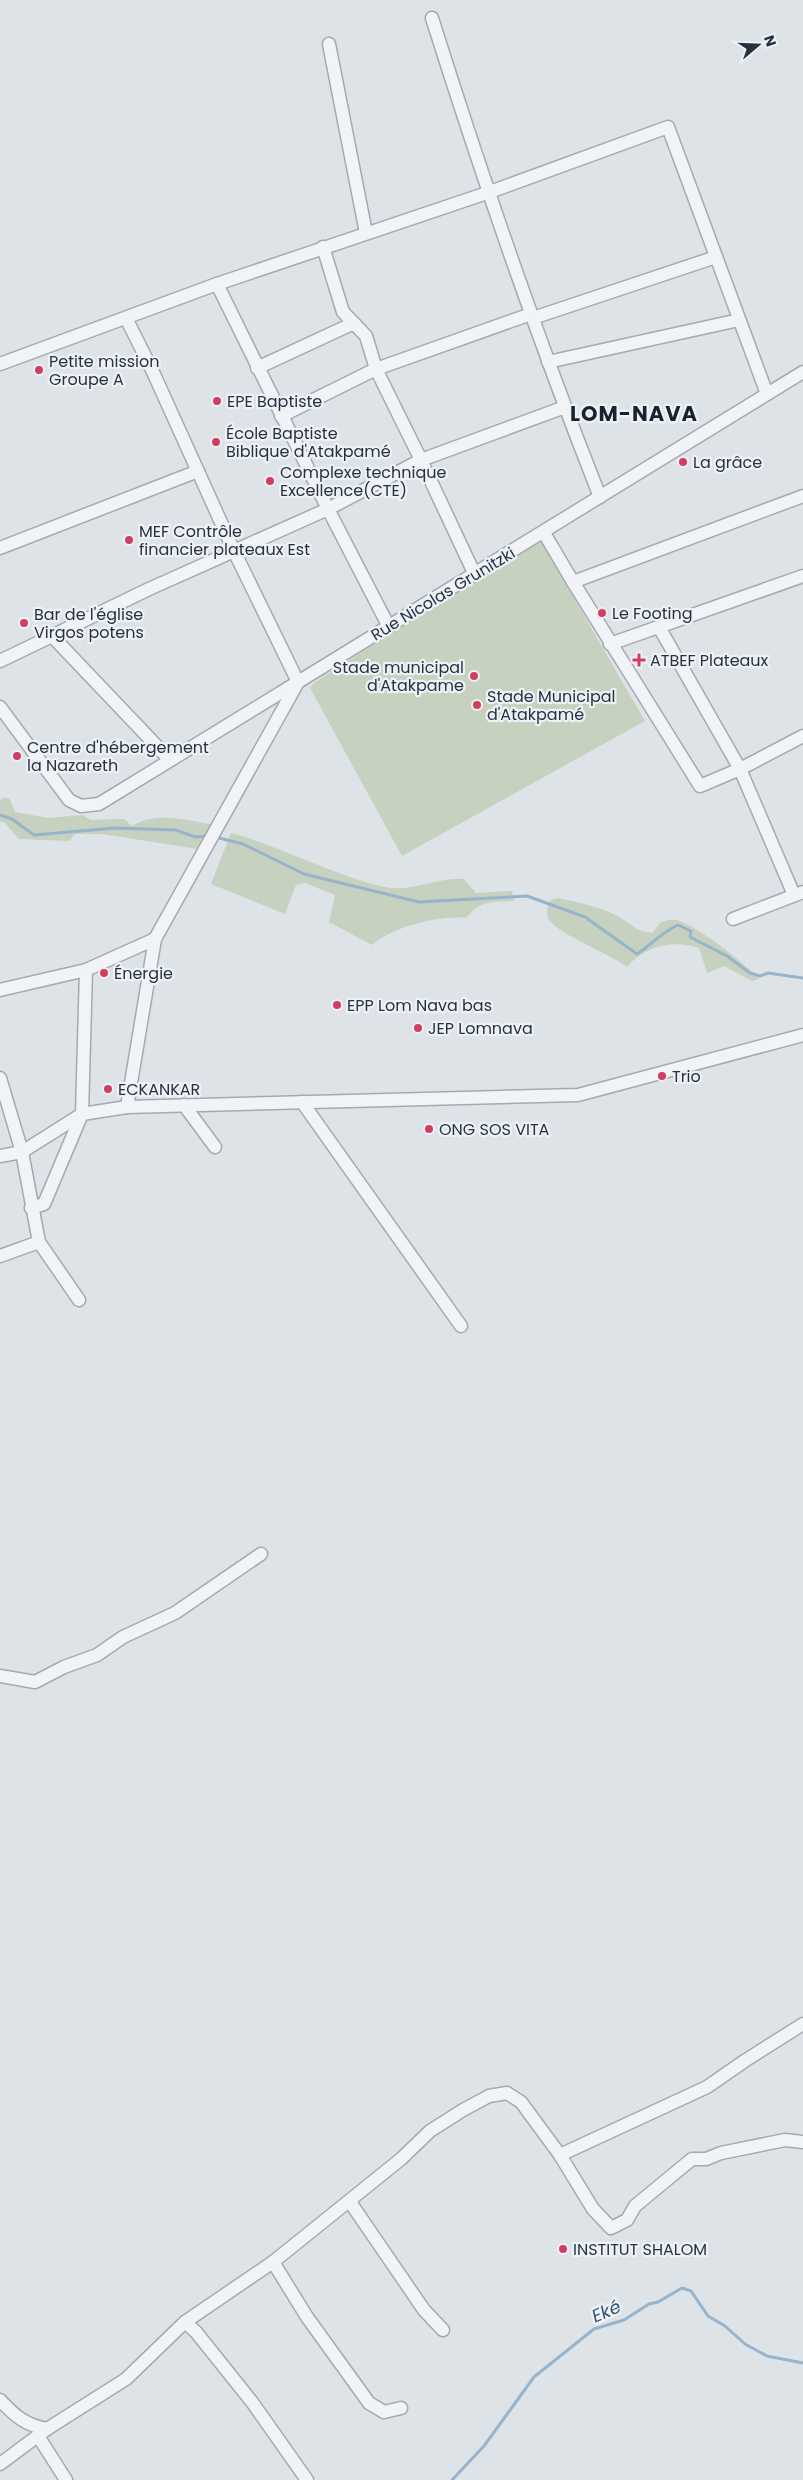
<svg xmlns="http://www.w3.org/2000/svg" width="803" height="2480" font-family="Poppins,sans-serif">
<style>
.green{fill:#c6d2bf}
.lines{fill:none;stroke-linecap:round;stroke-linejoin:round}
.stream{stroke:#98b4ca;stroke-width:3}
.minor-casing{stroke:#a3aab2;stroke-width:15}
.minor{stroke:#f1f3f6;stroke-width:12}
.poi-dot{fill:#d23e61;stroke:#eef2f6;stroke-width:2}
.labels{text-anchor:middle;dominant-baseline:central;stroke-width:4.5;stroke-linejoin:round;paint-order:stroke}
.poi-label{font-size:16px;fill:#273240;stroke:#eef2f6;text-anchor:start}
.street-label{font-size:16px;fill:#273240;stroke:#eef2f6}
.water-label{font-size:18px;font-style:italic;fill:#305575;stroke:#eef2f6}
.district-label{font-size:21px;font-weight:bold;letter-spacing:1px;fill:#192330;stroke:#eef2f6}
</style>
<rect width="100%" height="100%" fill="#dee3e8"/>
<g class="green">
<polygon points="541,541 645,721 402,856 310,688 314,683 444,599"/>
<path d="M 4,798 L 9,798 L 15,812 L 48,818 L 82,815 L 91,820 L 124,819 L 132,826 C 155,811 185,820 211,824 L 198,849 L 102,834 L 75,834 L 69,841 L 19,839 L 4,822 L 0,821 L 0,800 Z"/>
<path d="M 231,833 C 284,847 331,875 385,887 C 412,893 437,877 464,879 L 476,893 L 512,891 L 514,901 C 491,902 481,900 466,918 C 439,915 392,927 372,945 L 329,922 L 335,895 L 305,883 L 296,885 L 285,914 L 211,884 Z"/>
<path d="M 557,898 C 578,902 602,907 621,918 C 634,926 636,931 652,933 L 661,922 C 666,921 671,919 676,920 C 697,925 743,962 759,979 L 752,981 L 724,966 L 707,973 L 699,948 C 674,939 644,946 627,967 C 609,953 556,934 548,918 C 545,911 548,906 551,900 Z"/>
</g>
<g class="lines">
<g class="stream">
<polyline points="0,815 12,819 34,835 115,828 176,830 195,837 209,836"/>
<path d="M 215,837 L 243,844 L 304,874 L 419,902 L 527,896 L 585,917 L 637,954 C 651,945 662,932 678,925 L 691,931 L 690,937 L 727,956 L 750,973 L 760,976 L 768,973 L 803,978"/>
<polyline points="452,2480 484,2446 534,2377 594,2329 624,2320 649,2304 658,2302 682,2288 691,2291 708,2316 725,2326 745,2344 767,2356 803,2363"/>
</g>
<defs>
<g id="minor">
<path d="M 432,18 C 483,180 538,340 600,497"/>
<polyline points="329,44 366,233"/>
<polyline points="323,247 343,312 366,336 376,369 421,460 475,575"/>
<polyline points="217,284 328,509 389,627"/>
<polyline points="533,318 716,257"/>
<polyline points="548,362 739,320"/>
<polyline points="0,364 217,284 487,193 668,127 767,394"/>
<polyline points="257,368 354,323"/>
<polyline points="281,416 376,369 531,314"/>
<polyline points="544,533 573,582 803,496"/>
<polyline points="0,548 198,471"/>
<polyline points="573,582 700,786 740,769 803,736"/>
<polyline points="659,627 740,769 794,895"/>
<polyline points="52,636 170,760"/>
<polyline points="610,644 803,576"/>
<polyline points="0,661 149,589 328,509 421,460 565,407"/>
<polyline points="0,707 69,800 81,806 99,804 298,682 234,551 153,372 126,318"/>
<polyline points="733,919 803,892"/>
<polyline points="0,990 86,970 155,939"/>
<polyline points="0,1078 22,1152 39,1242 79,1300"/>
<polyline points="302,1102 461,1326"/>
<polyline points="184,1105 215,1147"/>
<polyline points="127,1107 155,939 298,682 803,372"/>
<polyline points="0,1156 22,1152 82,1114 127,1107 578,1095 803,1035"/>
<polyline points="31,1208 44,1204 82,1114 86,970"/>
<polyline points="0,1256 39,1242"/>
<polyline points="0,1676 35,1682 64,1667 97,1655 123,1637 175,1613 261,1554"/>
<polyline points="560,2155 707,2087 746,2060 803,2024"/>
<polyline points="350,2202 424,2310 443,2330"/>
<polyline points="273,2262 307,2317 369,2403 384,2412 401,2408"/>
<polyline points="185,2322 196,2332 252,2402 307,2480"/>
<path d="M 0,2400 C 15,2416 25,2425 47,2429"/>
<polyline points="38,2436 66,2480"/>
<polyline points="0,2464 47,2429 126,2379 185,2322 273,2262 401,2159 430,2131 463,2110 489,2096 507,2093 521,2102 560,2155 593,2209 611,2228 627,2220 635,2206 692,2159 706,2159 721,2153 785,2140 803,2142"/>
</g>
</defs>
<use href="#minor" class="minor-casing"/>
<use href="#minor" class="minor"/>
</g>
<g class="poi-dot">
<circle cx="39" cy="370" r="5"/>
<circle cx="217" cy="401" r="5"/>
<circle cx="216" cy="442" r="5"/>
<circle cx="683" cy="462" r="5"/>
<circle cx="270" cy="481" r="5"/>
<circle cx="129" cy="540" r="5"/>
<circle cx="602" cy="613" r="5"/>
<circle cx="24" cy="623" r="5"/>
<path d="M636.5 652.5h5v5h5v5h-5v5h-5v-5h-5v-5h5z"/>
<circle cx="474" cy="676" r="5"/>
<circle cx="477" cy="705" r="5"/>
<circle cx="17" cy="756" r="5"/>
<circle cx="104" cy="973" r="5"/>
<circle cx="337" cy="1005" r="5"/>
<circle cx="418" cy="1028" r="5"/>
<circle cx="662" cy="1076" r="5"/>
<circle cx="108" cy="1089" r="5"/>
<circle cx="429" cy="1129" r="5"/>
<circle cx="563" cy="2249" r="5"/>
</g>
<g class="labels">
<g class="poi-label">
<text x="49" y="361">Petite mission<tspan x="49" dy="18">Groupe A</tspan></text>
<text x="227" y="401">EPE Baptiste</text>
<text x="226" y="433">École Baptiste<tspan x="226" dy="18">Biblique d'Atakpamé</tspan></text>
<text x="693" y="462">La grâce</text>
<text x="280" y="472">Complexe technique<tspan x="280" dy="18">Excellence(CTE)</tspan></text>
<text x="139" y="531">MEF Contrôle<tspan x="139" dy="18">financier plateaux Est</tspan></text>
<text x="612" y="613">Le Footing</text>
<text x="34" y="614">Bar de l'église<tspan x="34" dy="18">Virgos potens</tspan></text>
<text x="650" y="660">ATBEF Plateaux</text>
<text x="464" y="667" text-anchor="end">Stade municipal<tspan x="464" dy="18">d'Atakpame</tspan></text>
<text x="487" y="696">Stade Municipal<tspan x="487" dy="18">d'Atakpamé</tspan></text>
<text x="27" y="747">Centre d'hébergement<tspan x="27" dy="18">la Nazareth</tspan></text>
<text x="114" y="973">Énergie</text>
<text x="347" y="1005">EPP Lom Nava bas</text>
<text x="428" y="1028">JEP Lomnava</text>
<text x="672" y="1076">Trio</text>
<text x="118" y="1089">ECKANKAR</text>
<text x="439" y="1129">ONG SOS VITA</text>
<text x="573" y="2249">INSTITUT SHALOM</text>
</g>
<g class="street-label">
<text transform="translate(443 594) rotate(-31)">Rue Nicolas Grunitzki</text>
</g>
<g class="water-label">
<text transform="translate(606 2311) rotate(-23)">Eké</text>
</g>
<g class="district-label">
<text x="634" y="413">LOM-NAVA</text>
</g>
</g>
<g transform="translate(758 45) rotate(71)" stroke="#eef2f6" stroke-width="4" paint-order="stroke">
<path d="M0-4L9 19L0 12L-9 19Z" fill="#273240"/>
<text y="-8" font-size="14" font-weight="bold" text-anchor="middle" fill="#273240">N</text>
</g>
</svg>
